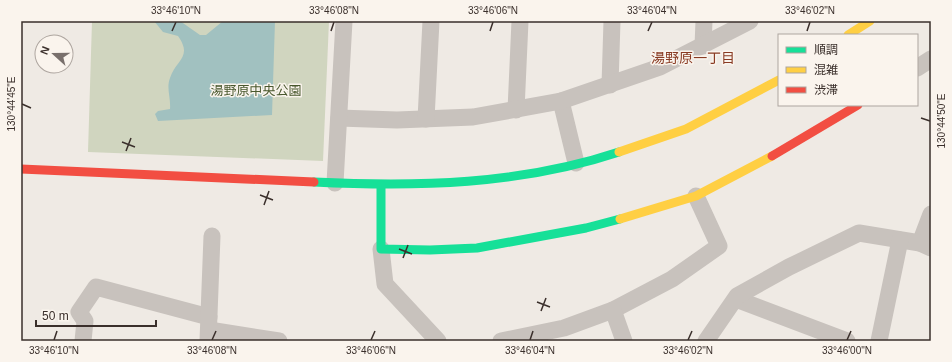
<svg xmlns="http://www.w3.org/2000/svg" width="952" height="362" font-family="Helvetica,'Noto Sans JP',sans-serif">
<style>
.green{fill:#d0d5bf}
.water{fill:#a1c1c0}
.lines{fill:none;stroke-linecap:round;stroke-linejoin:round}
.street{stroke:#c8c2bd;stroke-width:17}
.fast{stroke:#16e098;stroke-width:9}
.slow{stroke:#ffcf43;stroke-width:9}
.jam{stroke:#f24e42;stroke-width:9}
.ticks{fill:none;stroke:#3a2f2b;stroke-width:1.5}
.labels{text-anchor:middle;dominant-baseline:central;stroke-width:3;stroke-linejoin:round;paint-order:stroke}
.park-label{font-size:13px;fill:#49582e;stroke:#faf4ed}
.neighbourhood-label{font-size:14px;fill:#893b23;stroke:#faf4ed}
.neatline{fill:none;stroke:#3a2f2b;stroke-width:1.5}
.ticks-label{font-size:10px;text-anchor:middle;fill:#3a2f2b}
</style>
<rect width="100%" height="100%" fill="#efeae4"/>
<polygon class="green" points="92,21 329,21 323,161 88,152"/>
<path class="water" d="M 154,21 L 180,21 L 200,35 L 206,35 L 223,21 L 275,21 L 272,115 L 158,121 L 155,114 L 158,111 L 170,109 C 171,98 166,88 170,78 C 176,60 193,57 178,36 L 163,32 Z"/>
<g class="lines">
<g class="street">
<polyline points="703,46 704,21"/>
<polyline points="917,68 931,59"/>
<polyline points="610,85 612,21"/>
<polyline points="561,101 576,163"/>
<polyline points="516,110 520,21"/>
<polyline points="339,118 397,120 473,117 561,101 660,67 750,21"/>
<polyline points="426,119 431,21"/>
<polyline points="335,183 344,21"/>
<polyline points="920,243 931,214"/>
<polyline points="381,249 385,284 438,341"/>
<polyline points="736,299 847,341"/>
<polyline points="613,310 672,279 719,246 696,196"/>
<polyline points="209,330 279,341"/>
<polyline points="83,341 85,321 79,312 96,287 209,317"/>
<polyline points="208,341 212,236"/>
<polyline points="501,341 564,328 613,310 624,341"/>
<polyline points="706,341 737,296 789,267 859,233 920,243 931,248"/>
<polyline points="879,341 900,240"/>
</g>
<g class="fast">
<path d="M 314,182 C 417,187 520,185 619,152"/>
<polyline points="381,185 381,249 430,250 477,248 586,228 620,219"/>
</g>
<g class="slow">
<polyline points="848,35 870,21"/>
<polyline points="619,152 686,129 779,80"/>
<polyline points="620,219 696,196 772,156"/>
</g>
<g class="jam">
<polyline points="772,156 858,105"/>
<polyline points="21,169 314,182"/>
</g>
</g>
<path class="ticks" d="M 172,31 L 176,22M 331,31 L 334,22M 490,31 L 493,22M 648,31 L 652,22M 807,31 L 810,22M 22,104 L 31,108M 921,118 L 930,121M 122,142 L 135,147M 126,151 L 131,138M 260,195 L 273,200M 264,205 L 269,191M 399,249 L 412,254M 403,258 L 408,245M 537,302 L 550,307M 541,311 L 546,298M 54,340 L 57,331M 212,340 L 216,331M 371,340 L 375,331M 530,340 L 533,331M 688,340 L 692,331M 847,340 L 851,331"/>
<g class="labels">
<g class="park-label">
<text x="256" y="90">湯野原中央公園</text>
</g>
<g class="neighbourhood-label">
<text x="693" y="58">湯野原一丁目</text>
</g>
</g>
<rect width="952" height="362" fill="none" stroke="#faf4ed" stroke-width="44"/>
<rect x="778" y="34" width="140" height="72" fill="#faf4ed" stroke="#ada59f"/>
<rect x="786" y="47" width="20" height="6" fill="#16e098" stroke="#ada59f"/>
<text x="814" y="54" font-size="12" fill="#3a2f2b">順調</text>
<rect x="786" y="67" width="20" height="6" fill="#ffcf43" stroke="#ada59f"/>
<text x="814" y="74" font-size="12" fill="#3a2f2b">混雑</text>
<rect x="786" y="87" width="20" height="6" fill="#f24e42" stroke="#ada59f"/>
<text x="814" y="94" font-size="12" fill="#3a2f2b">渋滞</text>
<g transform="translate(54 54) rotate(291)"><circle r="19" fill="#faf4ed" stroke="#ada59f"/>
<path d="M0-3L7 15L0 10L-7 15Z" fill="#79706c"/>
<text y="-6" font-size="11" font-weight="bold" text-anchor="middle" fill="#3a2f2b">N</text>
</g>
<path d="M36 320v6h120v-6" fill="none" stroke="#3a2f2b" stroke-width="2"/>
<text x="42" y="320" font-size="12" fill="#3a2f2b" stroke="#faf4ed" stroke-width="3" paint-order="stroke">50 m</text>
<rect x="22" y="22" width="908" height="318" class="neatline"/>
<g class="ticks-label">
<text x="176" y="14">33°46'10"N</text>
<text x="334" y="14">33°46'08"N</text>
<text x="493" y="14">33°46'06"N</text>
<text x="652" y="14">33°46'04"N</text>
<text x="810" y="14">33°46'02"N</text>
<text transform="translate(11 104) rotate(-90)" y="4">130°44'45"E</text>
<text transform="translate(941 121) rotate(-90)" y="4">130°44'50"E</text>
<text x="54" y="354">33°46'10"N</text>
<text x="212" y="354">33°46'08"N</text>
<text x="371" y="354">33°46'06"N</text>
<text x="530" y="354">33°46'04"N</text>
<text x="688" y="354">33°46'02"N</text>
<text x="847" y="354">33°46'00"N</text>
</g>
</svg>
